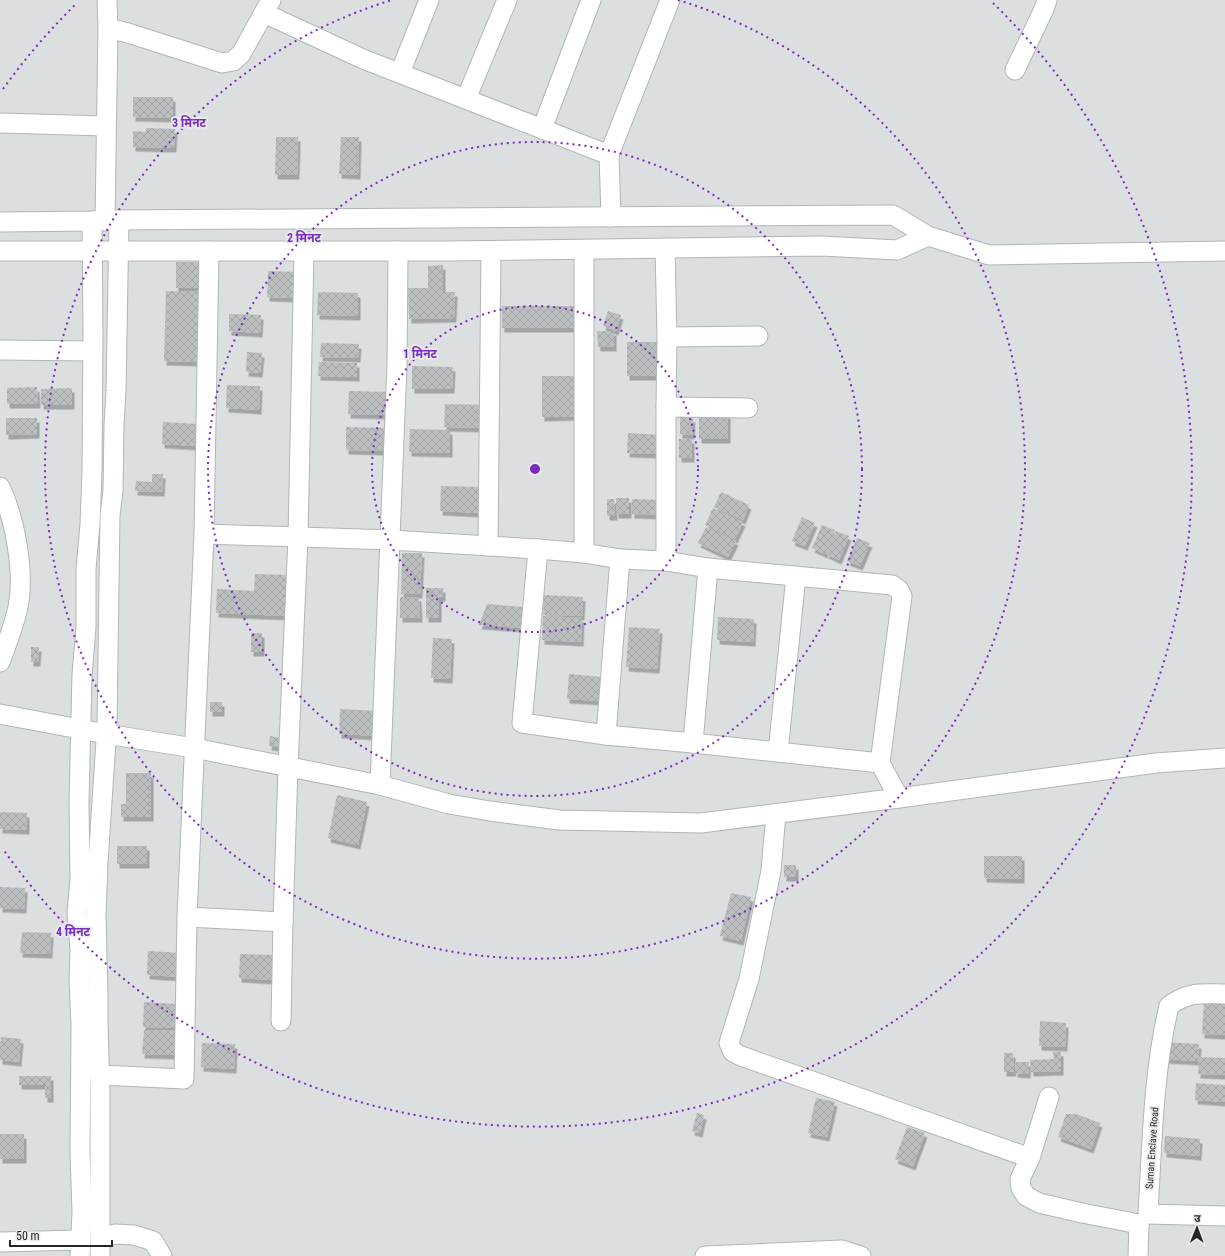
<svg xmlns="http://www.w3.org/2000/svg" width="1225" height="1256" font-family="'Roboto Condensed','Noto Sans Devanagari',sans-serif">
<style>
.building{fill:url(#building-cross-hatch);filter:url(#shadow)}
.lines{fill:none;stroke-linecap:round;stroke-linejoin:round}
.minor-casing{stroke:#b1b5b6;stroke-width:21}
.minor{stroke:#fff;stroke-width:19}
.ring{fill:none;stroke:#7b2cbf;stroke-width:2;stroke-dasharray:2 4}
.labels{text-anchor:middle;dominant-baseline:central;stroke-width:3.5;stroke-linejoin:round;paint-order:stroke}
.street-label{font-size:10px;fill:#252727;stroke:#e8eced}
.centre{fill:#7b2cbf;stroke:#e8eced;stroke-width:2}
.ring-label{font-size:12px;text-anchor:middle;font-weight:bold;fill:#7b2cbf;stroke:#e8eced;stroke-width:3.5;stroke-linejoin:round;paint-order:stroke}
</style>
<defs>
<pattern id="building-cross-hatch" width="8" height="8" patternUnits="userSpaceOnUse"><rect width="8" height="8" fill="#bbbfc0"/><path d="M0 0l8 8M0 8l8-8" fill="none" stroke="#a1a4a5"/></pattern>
<filter id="shadow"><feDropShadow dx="2.5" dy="4.5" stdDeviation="0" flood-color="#0004"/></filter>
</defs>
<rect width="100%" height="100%" fill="#dbdfe0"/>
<g class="building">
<polygon points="133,97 173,97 173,118 133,117"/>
<polygon points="146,128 175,129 174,148 133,147 133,131 146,132"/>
<polygon points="276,137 298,137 297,175 275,175"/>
<polygon points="341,137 359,137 358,175 339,174"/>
<rect x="176" y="262" width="29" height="26"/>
<polygon points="443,265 443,292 455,292 454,318 409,319 408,288 428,288 428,266"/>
<polygon points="268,271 295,272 294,298 267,297"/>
<polygon points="166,291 202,292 200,362 164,361"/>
<polygon points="318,292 358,293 358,316 317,315"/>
<rect x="502" y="306" width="77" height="22"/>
<polygon points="608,311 621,315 616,331 603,326"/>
<polygon points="229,314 261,315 260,333 229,331"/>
<polygon points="597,331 614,331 614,347 598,347"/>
<rect x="627" y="342" width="33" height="34"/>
<polygon points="321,343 359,344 358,358 320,357"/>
<polygon points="247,352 262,353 260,373 246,372"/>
<polygon points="319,362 357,363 357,377 318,376"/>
<polygon points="412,366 453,367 452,389 412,389"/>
<polygon points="542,376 577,376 578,416 542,417"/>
<polygon points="227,385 260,386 259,410 226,408"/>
<polygon points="37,387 38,404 7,404 7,388"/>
<polygon points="72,388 72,405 41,405 41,389"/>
<polygon points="349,391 390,392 389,415 348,414"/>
<polygon points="445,404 486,405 485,428 444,427"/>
<rect x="699" y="414" width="29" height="25"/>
<polygon points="680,417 693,418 692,435 680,434"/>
<polygon points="6,418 37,418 37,434 6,435"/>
<polygon points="163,422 197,424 196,446 162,444"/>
<polygon points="346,427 387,428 387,451 346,450"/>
<polygon points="410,429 450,430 450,453 409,452"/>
<polygon points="628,433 661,435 660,454 627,453"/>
<rect x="679" y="439" width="13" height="19"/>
<polygon points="152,474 163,474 162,492 135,491 136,481 152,482"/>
<polygon points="441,486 479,487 478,513 440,511"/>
<polygon points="721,492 749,505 743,520 714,507"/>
<rect x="616" y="498" width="13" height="16"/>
<polygon points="607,499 614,499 615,516 607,516"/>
<polygon points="632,499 663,500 662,515 632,514"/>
<polygon points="713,508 743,522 735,539 705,525"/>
<polygon points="802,517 815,523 805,546 792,541"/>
<polygon points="822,525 835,530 825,554 812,548"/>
<polygon points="706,527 736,541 728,557 698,543"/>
<polygon points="836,531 849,536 839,560 826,554"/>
<polygon points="857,538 870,543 860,566 847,561"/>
<polygon points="402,553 422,553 420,594 401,594"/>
<polygon points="255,574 290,575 289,616 216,613 217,589 254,591"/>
<polygon points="426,588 443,588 443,597 439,597 439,618 426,618"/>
<polygon points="544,595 583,597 582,616 543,615"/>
<polygon points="400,597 419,597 420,618 400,618"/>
<polygon points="487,604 523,607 521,628 479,625"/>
<polygon points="543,616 582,618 581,642 542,640"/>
<polygon points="718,617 754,619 753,642 717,640"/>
<polygon points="629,627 660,629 657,669 626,667"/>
<rect x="251" y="633" width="11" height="19"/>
<polygon points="433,638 452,639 450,679 431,678"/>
<polygon points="31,647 39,647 38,662 31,662"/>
<polygon points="569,674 602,677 600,701 567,699"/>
<rect x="210" y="702" width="12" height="10"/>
<polygon points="340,709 380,711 379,736 339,734"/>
<polygon points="270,736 280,738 278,747 269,746"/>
<polygon points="126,773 151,773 151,817 121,817 121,804 126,804"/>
<polygon points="337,795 367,802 358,845 328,838"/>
<polygon points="0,812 27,813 27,830 0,829"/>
<rect x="117" y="846" width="30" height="18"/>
<polygon points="984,856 1022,856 1022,879 984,878"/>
<rect x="784" y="865" width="12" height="12"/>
<polygon points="0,887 25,888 24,909 0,908"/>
<polygon points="731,893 751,897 741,941 720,936"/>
<polygon points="22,932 51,933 50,954 20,953"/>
<polygon points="148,951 182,953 181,977 147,975"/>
<polygon points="240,954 273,955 272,980 239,978"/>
<polygon points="1204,1000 1225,1001 1225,1035 1202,1034"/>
<polygon points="144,1002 177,1004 176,1028 143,1027"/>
<polygon points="1040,1021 1066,1023 1065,1047 1039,1046"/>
<polygon points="144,1030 177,1031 176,1055 142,1054"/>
<polygon points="1,1037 21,1039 19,1062 0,1060 0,1041 1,1041"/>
<polygon points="1163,1042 1199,1044 1198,1061 1162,1059"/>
<polygon points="202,1043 235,1044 234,1069 201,1067"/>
<polygon points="1053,1052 1061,1052 1061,1071 1031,1072 1030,1060 1054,1059"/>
<polygon points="1004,1053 1013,1053 1014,1072 1004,1072"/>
<polygon points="1199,1057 1225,1058 1225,1075 1198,1074"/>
<polygon points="1016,1062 1029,1062 1028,1074 1015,1073"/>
<polygon points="19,1076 51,1076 51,1098 45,1098 45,1085 19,1085"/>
<polygon points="1196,1083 1225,1085 1225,1102 1195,1100"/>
<polygon points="816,1098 835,1102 827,1137 808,1133"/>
<polygon points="697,1113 704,1115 700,1133 692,1131"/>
<polygon points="1066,1114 1076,1114 1100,1123 1091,1149 1058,1137"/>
<polygon points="907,1127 925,1133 913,1166 895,1159"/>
<rect x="0" y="1134" width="24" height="25"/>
<polygon points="1165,1136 1200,1139 1199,1156 1164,1153"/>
</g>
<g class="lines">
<defs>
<g id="minor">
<polyline points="107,0 108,28 128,33 222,63 233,61 241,54 271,0"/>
<polyline points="264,13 363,59 609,155 611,217"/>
<polyline points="1015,70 1044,9 1047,0"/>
<polyline points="400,73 429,0"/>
<polyline points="466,99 507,0"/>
<polyline points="0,123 106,126"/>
<polyline points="542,129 591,0"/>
<polyline points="609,155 670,0"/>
<polyline points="119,220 893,215 928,236 989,255 1225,251"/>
<polyline points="105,221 108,28"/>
<polyline points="0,222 92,221 119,220 116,391 114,425 113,491 110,515 107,726 98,862 96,917 98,993 98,1022 100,1090 100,1256"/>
<polyline points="665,248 667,337 666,407 666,561"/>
<polyline points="584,250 584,553"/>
<polyline points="0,251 449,251 822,246 897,250 928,236"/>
<polyline points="667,337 758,336"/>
<polyline points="0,350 93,351"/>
<polyline points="666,407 748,408"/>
<path d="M 0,487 C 15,518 25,573 18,607 C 14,626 7,644 0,662"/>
<polyline points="204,534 391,540 538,549 584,553 620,559 666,561 708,568 892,585 899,590 902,596 880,763 899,798"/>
<polyline points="488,546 491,251"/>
<polyline points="538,549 522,723 606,735 693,743 880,763"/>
<polyline points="0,714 106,734 194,748 380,785 449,804 490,811 559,820 701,823 899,798 1156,763 1225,758"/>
<polyline points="606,735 620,559"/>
<polyline points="693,743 708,568"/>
<polyline points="778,752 796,576"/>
<polyline points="380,785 397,365 398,255 397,251"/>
<polyline points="776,814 771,871 749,979 729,1043 733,1052 741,1056 1030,1158 1049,1097"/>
<polyline points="187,917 283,922"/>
<path d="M 1225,994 C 1202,994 1189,991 1169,1006 C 1153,1073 1152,1145 1148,1214 L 1225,1216"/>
<polyline points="281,1021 283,922 288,767 298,537 304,251"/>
<polyline points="100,1075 184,1079 187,917 204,534 209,251"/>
<polyline points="1030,1158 1020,1179 1021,1188 1026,1196 1039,1203 1082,1213 1139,1224"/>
<polyline points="100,1239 115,1234 134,1235 153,1241 162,1256"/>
<polyline points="0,1242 80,1240"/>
<polyline points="80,1256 82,1212 80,1152 81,1025 79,979 80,950 77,913 80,879 79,803 82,675 86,628 86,569 90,524 92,472 93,331 92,221"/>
<polyline points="705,1256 842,1250 861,1256"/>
<polyline points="1138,1256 1139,1224"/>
</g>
</defs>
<use href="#minor" class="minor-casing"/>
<use href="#minor" class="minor"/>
</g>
<g class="ring">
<circle cx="535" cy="469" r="163"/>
<circle cx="535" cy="469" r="327"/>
<path d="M678 0A490 490 0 1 1 392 0"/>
<path d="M3 89A654 654 0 0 1 77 3M993 3A654 654 0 1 1 3 849"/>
</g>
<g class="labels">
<g class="street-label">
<text transform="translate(1152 1148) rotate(-86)">Suman Enclave Road</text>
</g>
</g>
<circle cx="535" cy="469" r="6" class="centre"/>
<g class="ring-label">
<text x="189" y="127">3 मिनट</text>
<text x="304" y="242">2 मिनट</text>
<text x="420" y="358">1 मिनट</text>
<text x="73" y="936">4 मिनट</text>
</g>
<g transform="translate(1197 1228) rotate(1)" stroke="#e8eced" stroke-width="3" paint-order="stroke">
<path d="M0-3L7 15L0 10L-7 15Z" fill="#252727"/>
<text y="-6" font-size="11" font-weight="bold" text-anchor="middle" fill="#252727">उ</text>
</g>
<path d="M10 1240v6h102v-6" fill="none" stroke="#252727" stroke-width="2"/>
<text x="16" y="1240" font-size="12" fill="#252727" stroke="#e8eced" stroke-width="3" paint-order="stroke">50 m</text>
</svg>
